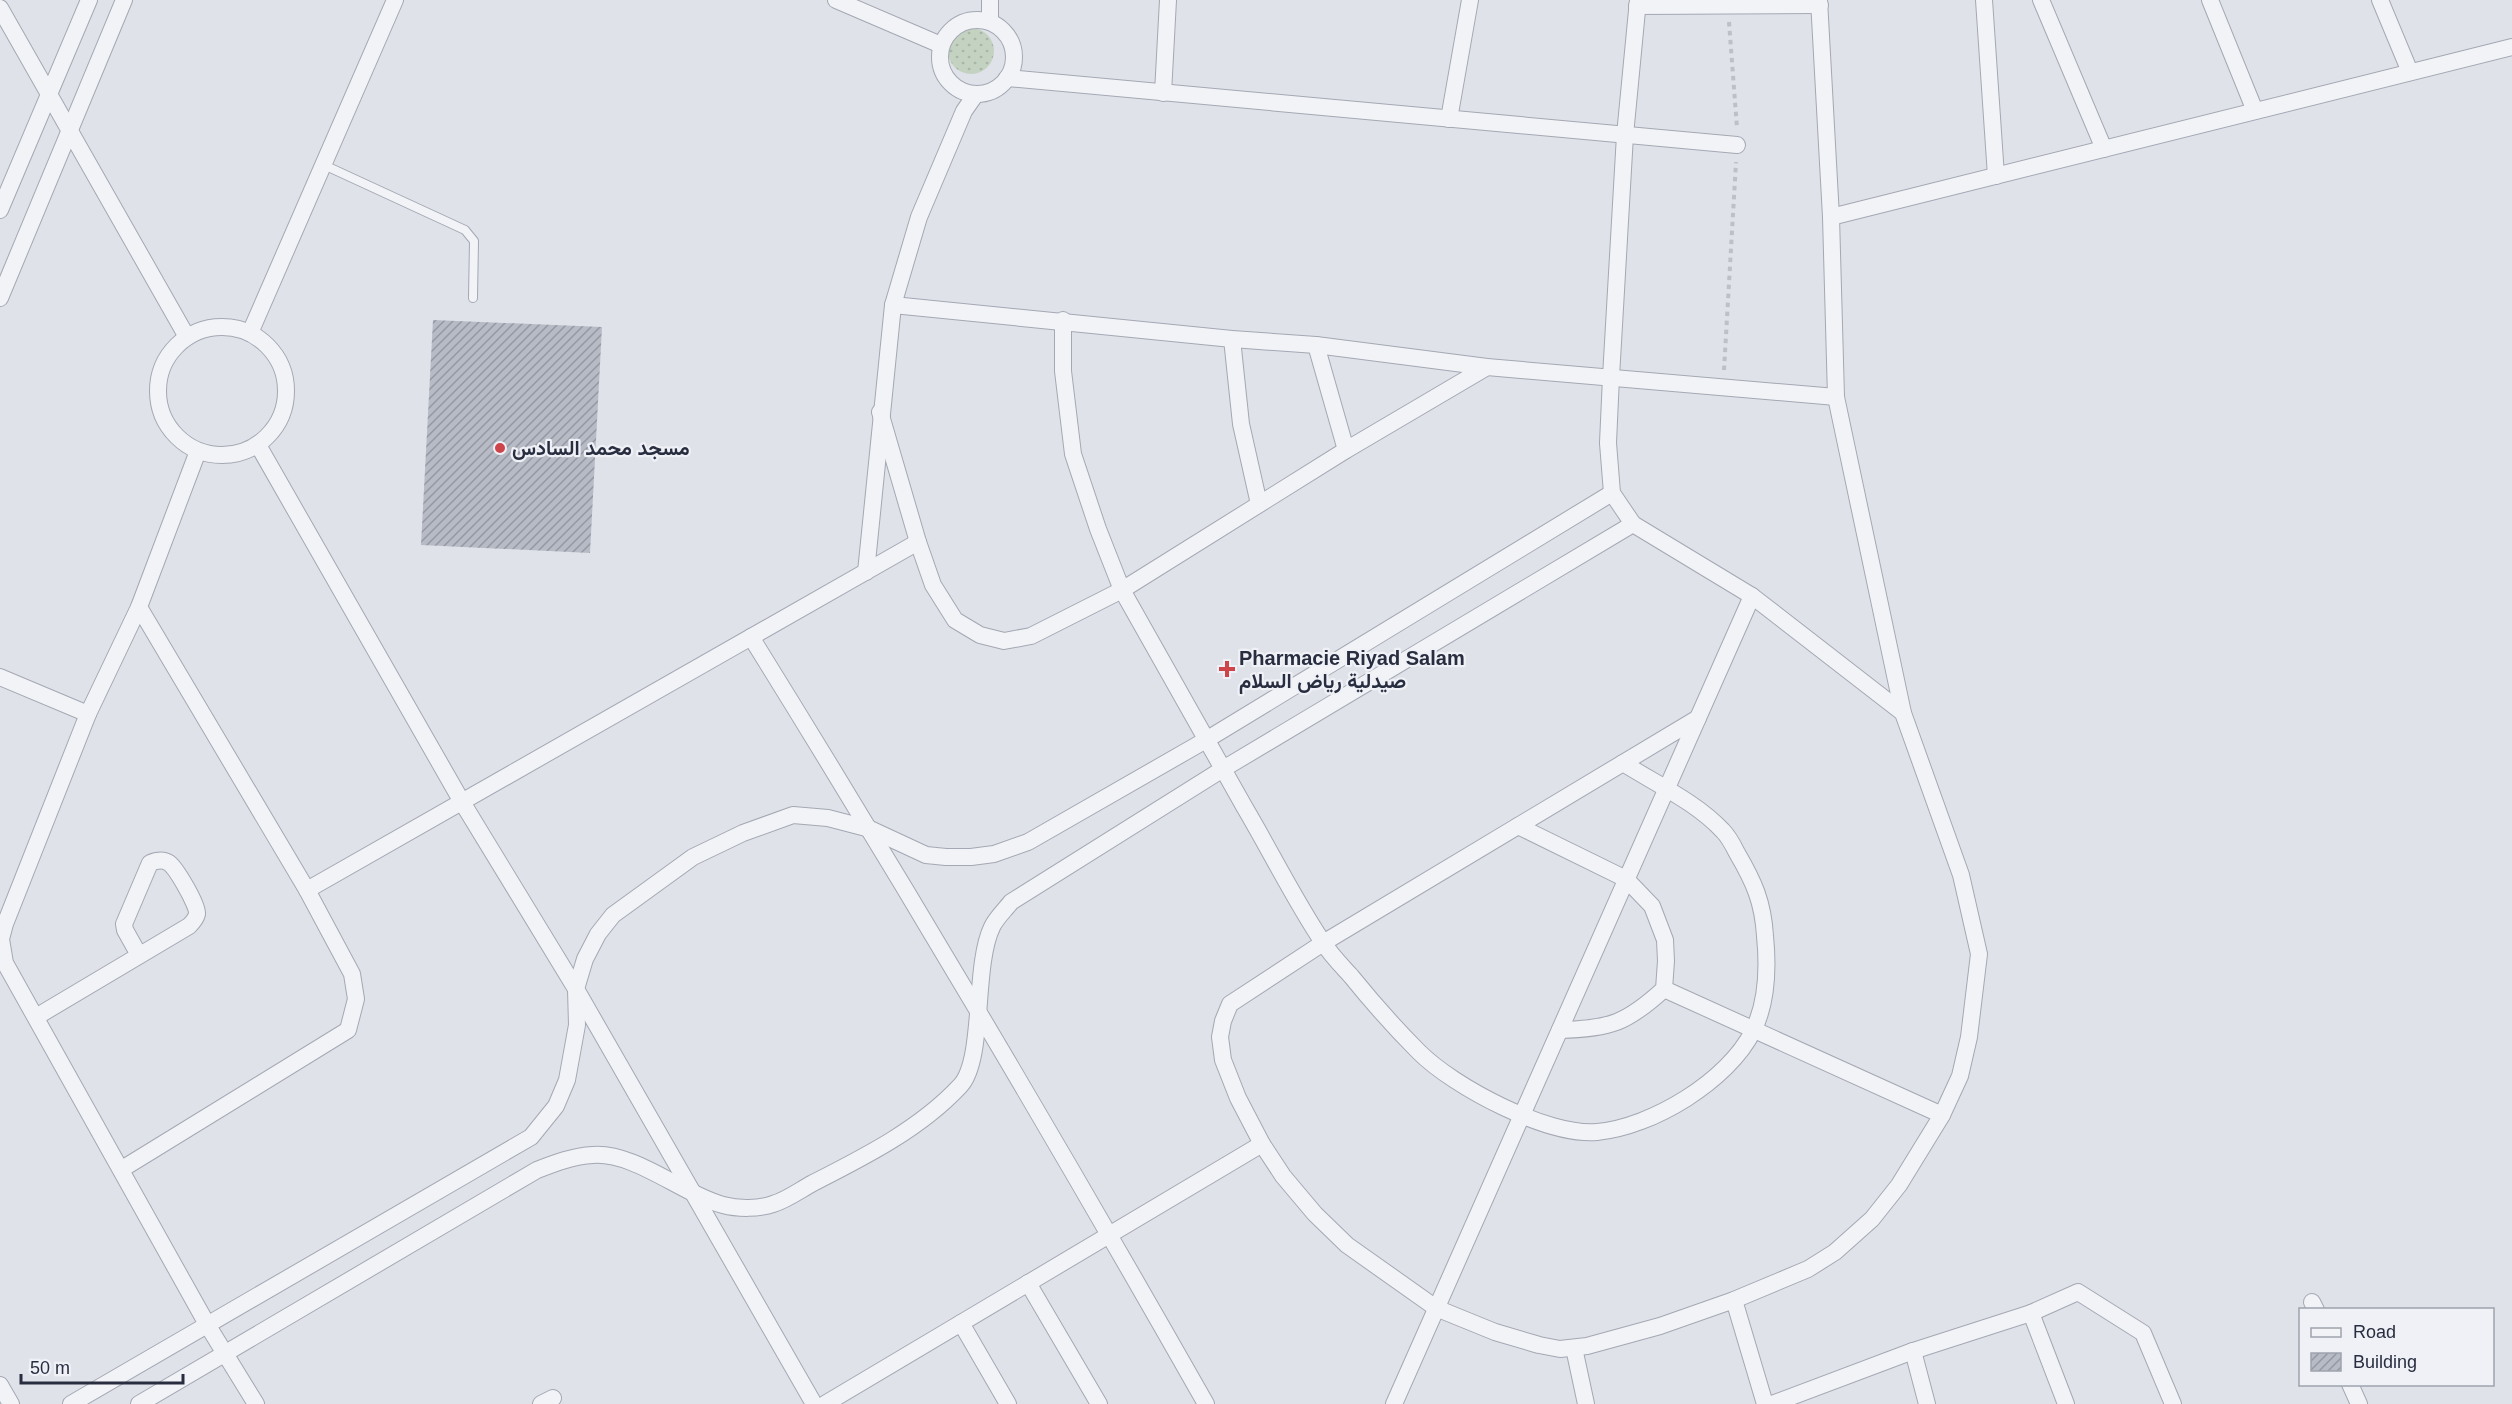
<svg xmlns="http://www.w3.org/2000/svg" width="2512" height="1404" font-family="Helvetica,Vazirmatn,sans-serif">
<style>
.park{fill:url(#park-dots)}
.building{fill:url(#building-hatch)}
.lines{fill:none;stroke-linecap:round;stroke-linejoin:round}
.lane-casing{stroke:#a4a8b3;stroke-width:10}
.street-casing{stroke:#a4a8b3;stroke-width:18}
.path{stroke:#bdc0c7;stroke-width:4;stroke-dasharray:4.5 4.5;stroke-linecap:butt}
.lane{stroke:#f2f3f7;stroke-width:8}
.street{stroke:#f2f3f7;stroke-width:16}
.poi-dot{fill:#ce444b;stroke:#eff1f6;stroke-width:2}
.labels{text-anchor:middle;dominant-baseline:central;stroke-width:4.5;stroke-linejoin:round;paint-order:stroke}
.poi-label{font-size:20px;font-weight:bold;fill:#282e40;stroke:#eff1f6;text-anchor:start}
</style>
<defs>
<pattern id="park-dots" width="8" height="8" patternUnits="userSpaceOnUse" patternTransform="scale(1.5)"><rect width="8" height="8" fill="#c3d2c1"/><path d="M2 2h.1M6 6h.1" fill="none" stroke="#a8b5a7" stroke-width="1.8" stroke-linecap="round"/></pattern>
<pattern id="building-hatch" width="6" height="6" patternUnits="userSpaceOnUse" patternTransform="scale(1.5)"><rect width="6" height="6" fill="#b7bbc5"/><path d="M-1 1l2-2M0 6l6-6M5 7l2-2" fill="none" stroke="#9598a1"/></pattern>
</defs>
<rect width="100%" height="100%" fill="#dfe2e9"/>
<circle class="park" cx="971" cy="51" r="23"/>
<polygon class="building" points="433,320 602,327 590,553 421,545"/>
<g class="lines">
<defs>
<polyline id="lane" points="324,165 465,230 474,241 473,298"/>
<g id="street">
<polyline points="836,0 941,45"/>
<polyline points="1638,0 1625,135 1611,377 1608,443 1612,493 1633,524 1752,596 1903,713 1961,875 1979,954 1969,1037 1960,1076 1942,1115 1899,1185 1872,1219 1835,1252 1808,1269 1734,1300 1660,1326 1587,1346 1560,1349 1539,1345 1495,1332 1436,1308 1347,1245 1315,1214 1283,1176 1262,1144 1238,1098 1223,1060 1220,1037 1223,1021 1230,1004 1323,943 1698,718"/>
<polyline points="1819,0 1831,217 1836,397 1903,713"/>
<polyline points="1984,0 1996,176"/>
<polyline points="2041,0 2104,149"/>
<polyline points="2210,0 2255,111"/>
<polyline points="2380,0 2410,72"/>
<polyline points="1637,6 1820,5"/>
<polyline points="0,8 187,337"/>
<circle cx="977" cy="57" r="37"/>
<polyline points="990,21 990,0"/>
<polyline points="1007,78 1737,145"/>
<polyline points="1163,93 1168,0"/>
<polyline points="1449,119 1470,0"/>
<polyline points="0,210 89,0"/>
<polyline points="1831,217 2512,47"/>
<polyline points="0,298 124,0"/>
<polyline points="893,305 1232,339 1316,345 1487,367 1836,397"/>
<path d="M 1063,320 L 1063,371 L 1073,454 L 1098,529 L 1122,590 C 1163,663 1204,736 1245,808 C 1271,852 1294,899 1322,941 C 1330,954 1341,965 1351,976 C 1372,1002 1395,1028 1419,1052 C 1454,1087 1547,1136 1597,1132 C 1652,1127 1728,1081 1753,1031 C 1767,1003 1768,966 1765,936 C 1763,902 1754,882 1737,853 C 1733,845 1729,837 1723,831 C 1696,802 1656,784 1623,763"/>
<circle cx="222" cy="391" r="64"/>
<polyline points="250,333 395,0"/>
<polyline points="1232,339 1241,424 1259,504"/>
<polyline points="1316,345 1346,450"/>
<polyline points="880,412 918,542 933,585 955,620 980,635 1004,641 1031,636 1122,590 1346,450 1487,367"/>
<polyline points="258,445 462,802 576,989 814,1404"/>
<polyline points="198,451 139,607 88,714 5,924 1,939 5,963 208,1326 256,1404"/>
<polyline points="866,572 893,305 919,217 964,111 976,94"/>
<path d="M 751,637 C 908,890 1059,1145 1206,1404"/>
<polyline points="0,677 88,714"/>
<path d="M 1518,826 L 1626,879 L 1652,906 L 1665,940 L 1666,961 L 1664,989 C 1627,1023 1610,1029 1560,1030"/>
<polyline points="307,890 918,542"/>
<polyline points="1664,989 1942,1115"/>
<path d="M 36,1017 L 189,926 C 192,923 196,919 197,914 C 198,905 176,868 169,863 C 163,859 157,860 150,863 L 124,924 L 125,930 L 139,955"/>
<polyline points="122,1169 348,1030 356,999 352,974 307,890 139,607"/>
<polyline points="1028,1283 1099,1404"/>
<polyline points="1734,1300 1765,1404"/>
<polyline points="2312,1302 2316,1310"/>
<polyline points="2031,1313 2066,1404"/>
<polyline points="961,1323 1008,1404"/>
<polyline points="1574,1348 1586,1404"/>
<polyline points="1913,1351 1927,1404"/>
<polyline points="2350,1384 2359,1404"/>
<polyline points="0,1385 11,1404"/>
<polyline points="71,1404 531,1137 556,1106 567,1080 577,1025 576,989 585,959 598,934 613,915 693,857 743,833 793,815 828,818 870,829 926,855 946,857 971,857 994,854 1028,842 1206,740 1612,493"/>
<path d="M 139,1404 L 537,1170 C 555,1163 573,1156 593,1155 C 635,1152 682,1194 723,1205 C 738,1209 759,1209 773,1204 C 787,1200 800,1190 813,1183 C 864,1157 920,1129 960,1086 C 985,1060 973,966 992,927 C 996,918 1005,910 1011,902 L 1223,769 L 1633,524"/>
<polyline points="541,1404 553,1398"/>
<polyline points="825,1404 1262,1144"/>
<polyline points="1394,1404 1752,596"/>
<polyline points="1772,1404 1913,1351 2031,1313 2078,1292 2143,1333 2173,1404"/>
</g>
</defs>
<use href="#lane" class="lane-casing"/>
<use href="#street" class="street-casing"/>
<g class="path">
<polyline points="1729,22 1737,128"/>
<polyline points="1724,370 1736,162"/>
</g>
<use href="#lane" class="lane"/>
<use href="#street" class="street"/>
</g>
<g class="poi-dot">
<circle cx="500" cy="448" r="6"/>
<path d="M1224 660h6v6h6v6h-6v6h-6v-6h-6v-6h6z"/>
</g>
<g class="labels">
<g class="poi-label">
<text x="512" y="448">مسجد محمد السادس</text>
<text x="1239" y="658">Pharmacie Riyad Salam<tspan x="1239" dy="23">صيدلية رياض السلام</tspan></text>
</g>
</g>
<rect x="2299" y="1308" width="195" height="78" fill="#eff1f6" stroke="#9fa3ad" stroke-width="1.5"/>
<rect x="2311" y="1328" width="30" height="9" fill="#f2f3f7" stroke="#9fa3ad" stroke-width="1.5"/>
<text x="2353" y="1338" font-size="18" fill="#282e40">Road</text>
<rect x="2311" y="1353" width="30" height="18" fill="url(#building-hatch)" stroke="#9fa3ad" stroke-width="1.5"/>
<text x="2353" y="1368" font-size="18" fill="#282e40">Building</text>
<path d="M21 1374v9h162v-9" fill="none" stroke="#282e40" stroke-width="3"/>
<text x="30" y="1374" font-size="18" fill="#282e40" stroke="#eff1f6" stroke-width="4.5" paint-order="stroke">50 m</text>
</svg>
